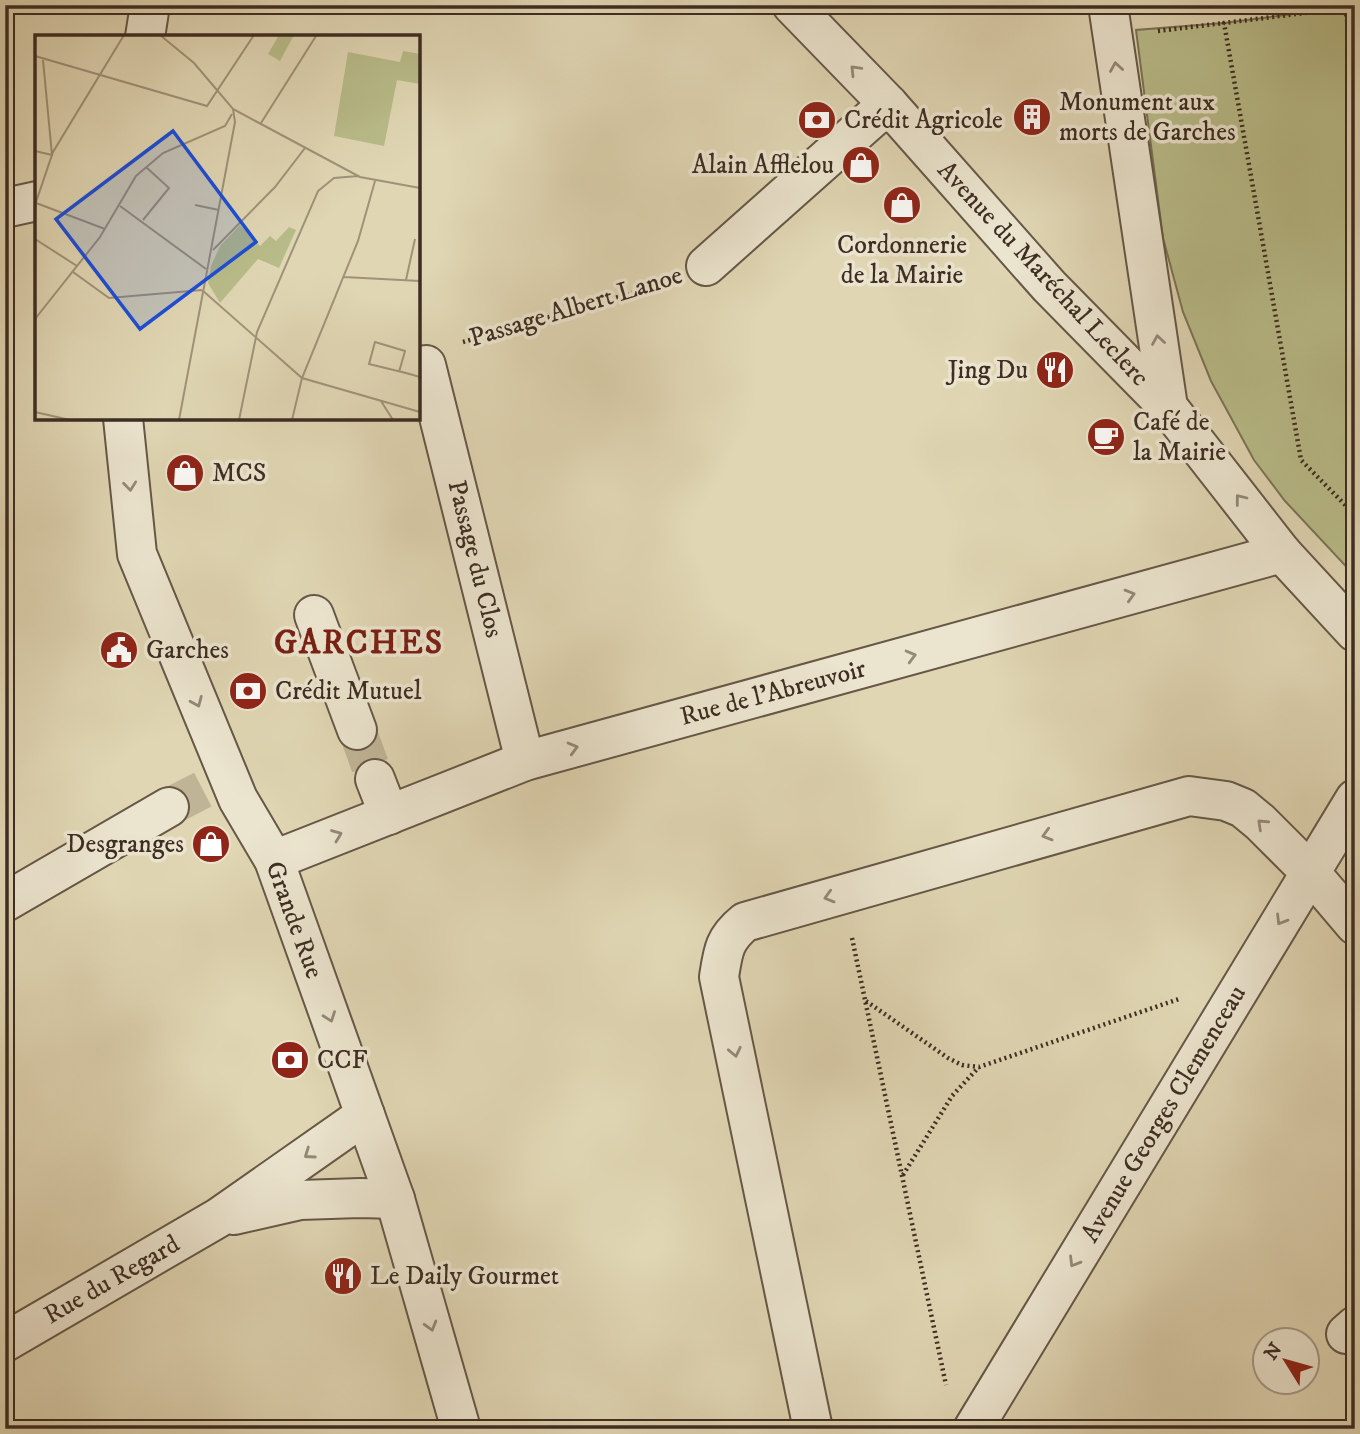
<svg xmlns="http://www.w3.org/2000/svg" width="1360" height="1434" font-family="'IM FELL DW Pica',serif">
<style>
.park{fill:#b8bc89;stroke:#7a7456;stroke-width:2}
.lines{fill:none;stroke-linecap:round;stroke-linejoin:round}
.minor-tunnel{stroke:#bfb496;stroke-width:38;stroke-dasharray:38 19;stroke-linecap:butt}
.minor-casing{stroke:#665747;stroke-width:42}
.path{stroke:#3d2d23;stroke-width:4.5;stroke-dasharray:2 3.5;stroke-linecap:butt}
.minor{stroke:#ebe4ce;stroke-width:38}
.oneway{stroke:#948878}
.labels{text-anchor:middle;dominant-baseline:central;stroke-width:7;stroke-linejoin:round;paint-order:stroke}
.poi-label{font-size:26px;fill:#3d2d23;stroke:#ebe4ce;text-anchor:start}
.street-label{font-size:26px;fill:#3d2d23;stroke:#ebe4ce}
.district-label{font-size:33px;font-weight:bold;letter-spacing:2px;fill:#7a1f14;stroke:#ebe4ce}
.inset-road{fill:none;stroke:#9f9279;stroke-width:2}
.view{fill:#1d4ed8;fill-opacity:0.15;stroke:#1d4ed8;stroke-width:3.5}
.inset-edge{fill:none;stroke:#3d2d23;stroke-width:3.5}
</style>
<rect width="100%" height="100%" fill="#e0d6b3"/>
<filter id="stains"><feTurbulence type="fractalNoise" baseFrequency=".00286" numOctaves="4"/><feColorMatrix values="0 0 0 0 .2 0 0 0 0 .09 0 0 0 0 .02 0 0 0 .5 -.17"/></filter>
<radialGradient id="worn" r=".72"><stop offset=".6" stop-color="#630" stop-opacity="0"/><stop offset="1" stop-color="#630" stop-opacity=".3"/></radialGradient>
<polygon class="park" points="1355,6 1355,576 1285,501 1254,460 1211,381 1183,312 1163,238 1136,30 1224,23"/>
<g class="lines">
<g class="minor-tunnel">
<polyline points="357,730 375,779"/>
<polyline points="169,807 206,788"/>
</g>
<defs>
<g id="minor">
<polyline points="792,5 888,104 1049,286 1168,407 1282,553 1355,632"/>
<polyline points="1108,5 1168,407"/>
<polyline points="145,37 150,5"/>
<polyline points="5,208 37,201"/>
<polyline points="706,266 888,104"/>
<polyline points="418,366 426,365 525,761"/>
<polyline points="123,418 137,554 238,799 274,860 395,1199 461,1429"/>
<polyline points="314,615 357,730"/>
<polyline points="375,779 389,815"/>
<polyline points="274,860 525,761 1282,553"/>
<polyline points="5,902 169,807"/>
<polyline points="234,1215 300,1200 360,1198 395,1199"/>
<polyline points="1346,1334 1355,1326"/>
<polyline points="5,1342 218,1218 365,1115"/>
<path d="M 813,1429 L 719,977 C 723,951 724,939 745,922 L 1189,796 L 1226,801 L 1243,808 L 1260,822 L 1310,872 L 1355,925"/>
<polyline points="973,1429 1355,799"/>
</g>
</defs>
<use href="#minor" class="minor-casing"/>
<g class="path">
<polyline points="1355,6 1345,8 1355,69"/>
<polyline points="1345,8 1224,23 1301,460 1355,515"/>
<polyline points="1158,31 1224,23"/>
<polyline points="463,342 663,284"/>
<polyline points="852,938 946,1385"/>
<polyline points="866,1001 948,1058 962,1065 979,1067 1179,999"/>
<polyline points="903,1175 952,1096 978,1068"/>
</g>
<use href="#minor" class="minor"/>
</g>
<defs><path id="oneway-chevron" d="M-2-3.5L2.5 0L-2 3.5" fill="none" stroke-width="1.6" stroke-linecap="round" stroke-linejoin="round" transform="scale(1.75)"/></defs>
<g class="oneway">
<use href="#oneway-chevron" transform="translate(1116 67) rotate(-99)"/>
<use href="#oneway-chevron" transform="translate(855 70) rotate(-134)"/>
<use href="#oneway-chevron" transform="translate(1158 340) rotate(-99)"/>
<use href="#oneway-chevron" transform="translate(130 486) rotate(84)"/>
<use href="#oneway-chevron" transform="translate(1240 499) rotate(-128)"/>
<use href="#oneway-chevron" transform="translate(1130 595) rotate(-16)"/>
<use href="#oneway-chevron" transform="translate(911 656) rotate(-15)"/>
<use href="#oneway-chevron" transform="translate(197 702) rotate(67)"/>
<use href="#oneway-chevron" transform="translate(573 748) rotate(-15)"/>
<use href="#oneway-chevron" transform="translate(1262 824) rotate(-137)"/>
<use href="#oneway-chevron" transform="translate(337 835) rotate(-21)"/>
<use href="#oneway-chevron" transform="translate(1047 835) rotate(164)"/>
<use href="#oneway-chevron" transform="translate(829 897) rotate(164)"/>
<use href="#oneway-chevron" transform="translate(1281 920) rotate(121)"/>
<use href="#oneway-chevron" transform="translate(330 1017) rotate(70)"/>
<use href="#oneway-chevron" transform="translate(735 1052) rotate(78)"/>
<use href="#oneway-chevron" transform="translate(309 1154) rotate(145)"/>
<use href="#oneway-chevron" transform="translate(1074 1262) rotate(121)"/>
<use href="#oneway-chevron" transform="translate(431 1326) rotate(74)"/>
</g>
<defs>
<symbol id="building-disc" viewBox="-11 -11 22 22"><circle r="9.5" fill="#8f2418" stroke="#ebe4ce"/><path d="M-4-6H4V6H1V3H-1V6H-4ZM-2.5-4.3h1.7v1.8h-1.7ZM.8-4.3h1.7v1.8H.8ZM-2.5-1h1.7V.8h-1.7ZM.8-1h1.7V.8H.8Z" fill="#fff"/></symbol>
<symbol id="bank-disc" viewBox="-11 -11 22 22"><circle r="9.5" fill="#8f2418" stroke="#ebe4ce"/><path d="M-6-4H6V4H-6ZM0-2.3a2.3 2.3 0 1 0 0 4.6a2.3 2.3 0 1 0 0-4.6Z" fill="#fff"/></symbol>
<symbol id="shop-disc" viewBox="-11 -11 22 22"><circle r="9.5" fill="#8f2418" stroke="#ebe4ce"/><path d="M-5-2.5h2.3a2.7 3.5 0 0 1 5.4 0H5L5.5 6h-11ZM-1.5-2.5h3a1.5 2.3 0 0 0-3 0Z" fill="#fff"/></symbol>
<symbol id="restaurant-disc" viewBox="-11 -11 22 22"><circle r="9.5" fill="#8f2418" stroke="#ebe4ce"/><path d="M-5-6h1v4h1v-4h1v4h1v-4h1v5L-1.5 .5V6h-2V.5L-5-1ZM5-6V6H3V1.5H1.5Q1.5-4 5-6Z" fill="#fff"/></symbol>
<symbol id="cafe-disc" viewBox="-11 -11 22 22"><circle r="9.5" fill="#8f2418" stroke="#ebe4ce"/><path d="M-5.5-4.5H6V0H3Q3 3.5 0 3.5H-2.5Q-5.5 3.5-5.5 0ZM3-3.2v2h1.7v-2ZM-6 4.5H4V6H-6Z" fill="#fff"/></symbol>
<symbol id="civic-disc" viewBox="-11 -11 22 22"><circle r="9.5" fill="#8f2418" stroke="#ebe4ce"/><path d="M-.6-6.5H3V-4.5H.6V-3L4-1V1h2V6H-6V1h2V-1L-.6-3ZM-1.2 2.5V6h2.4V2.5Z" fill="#fff"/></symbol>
</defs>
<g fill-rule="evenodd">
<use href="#building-disc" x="1010" y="95" width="44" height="44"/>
<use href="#bank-disc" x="795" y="98" width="44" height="44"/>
<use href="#shop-disc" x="839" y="143" width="44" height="44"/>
<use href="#shop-disc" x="880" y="183" width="44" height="44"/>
<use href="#restaurant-disc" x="1033" y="348" width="44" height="44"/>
<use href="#cafe-disc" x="1084" y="415" width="44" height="44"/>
<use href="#shop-disc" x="163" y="451" width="44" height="44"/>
<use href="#civic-disc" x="97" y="628" width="44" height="44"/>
<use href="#bank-disc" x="226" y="669" width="44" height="44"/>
<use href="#shop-disc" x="189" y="822" width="44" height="44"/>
<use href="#bank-disc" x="268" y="1038" width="44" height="44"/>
<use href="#restaurant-disc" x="321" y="1254" width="44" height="44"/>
</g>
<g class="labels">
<g class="poi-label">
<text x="1059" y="102">Monument aux<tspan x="1059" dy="30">morts de Garches</tspan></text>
<text x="844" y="120">Crédit Agricole</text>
<text x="834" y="165" text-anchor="end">Alain Afflelou</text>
<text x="902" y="245" text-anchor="middle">Cordonnerie<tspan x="902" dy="30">de la Mairie</tspan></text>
<text x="1028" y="370" text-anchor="end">Jing Du</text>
<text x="1133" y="422">Café de<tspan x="1133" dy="30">la Mairie</tspan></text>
<text x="212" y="473">MCS</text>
<text x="146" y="650">Garches</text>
<text x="275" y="691">Crédit Mutuel</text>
<text x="184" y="844" text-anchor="end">Desgranges</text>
<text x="317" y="1060">CCF</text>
<text x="370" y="1276">Le Daily Gourmet</text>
</g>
<g class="street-label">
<text transform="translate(1043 274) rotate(47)">Avenue du Maréchal Leclerc</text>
<text transform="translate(576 307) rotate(-17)">Passage Albert Lanoe</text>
<text transform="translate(475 559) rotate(76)">Passage du Clos</text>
<text transform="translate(773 693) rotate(-15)">Rue de l'Abreuvoir</text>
<text transform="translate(294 920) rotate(70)">Grande Rue</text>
<text transform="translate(1164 1114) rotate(-59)">Avenue Georges Clemenceau</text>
<text transform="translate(112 1280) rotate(-30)">Rue du Regard</text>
</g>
<g class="district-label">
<text x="359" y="643">GARCHES</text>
</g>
</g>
<g transform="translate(35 35)">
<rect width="385" height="385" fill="#e0d6b3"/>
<path d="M 244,0 L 259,0 L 245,26 L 233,19 ZM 368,16 L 385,19 L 385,49 L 362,45 L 349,111 L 299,101 L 313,17 L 365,27 ZM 205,190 L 225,211 L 235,201 L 241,206 L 254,192 L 261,195 L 244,233 L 223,224 L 185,268 L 173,248 L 176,231 L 185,211 Z" fill="#b8bc89"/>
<path class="inset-road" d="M 125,0 L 159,28 L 198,74 L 325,142 L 385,153M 0,21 L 172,71 L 219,0M 226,88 L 281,1M 0,116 L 17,120 L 8,25M 1,167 L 18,117 L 89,0M 1,168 L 70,194M 160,170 L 184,175M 85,171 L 171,234M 108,185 L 134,153 L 111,132M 0,204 L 42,231M 178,215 L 240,152 L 270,113M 38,237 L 74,263 L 167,255M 309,242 L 385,246M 371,245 L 380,204M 167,255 L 267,343 L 385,377M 0,284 L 65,202 L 101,141 L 128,118 L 190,91 L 197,79M 364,337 L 370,316 L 340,307 L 334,329 L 371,338 L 385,342M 346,366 L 358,385M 0,377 L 35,385M 144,385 L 200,87 L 198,74M 204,385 L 222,297 L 283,156 L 299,143 L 323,141M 257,385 L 267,343 L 323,206 L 340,146"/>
<path class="view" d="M 138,96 L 221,207 L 105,294 L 21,184 Z"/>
<rect width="385" height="385" class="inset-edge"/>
</g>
<rect width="1360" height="1434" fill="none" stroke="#e0d6b3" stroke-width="28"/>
<rect x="7" y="7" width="1346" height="1420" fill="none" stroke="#3d2d23" stroke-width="3.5"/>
<rect x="14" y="14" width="1332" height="1406" fill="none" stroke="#3d2d23" stroke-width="2"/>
<g transform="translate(1286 1361) rotate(307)"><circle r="33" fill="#ebe4ce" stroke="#a59b8a" stroke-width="2"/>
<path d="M0-5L12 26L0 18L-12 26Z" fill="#8f2418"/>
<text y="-10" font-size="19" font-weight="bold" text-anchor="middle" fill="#3d2d23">N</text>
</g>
<rect width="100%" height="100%" filter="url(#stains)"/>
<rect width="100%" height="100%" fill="url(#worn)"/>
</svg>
